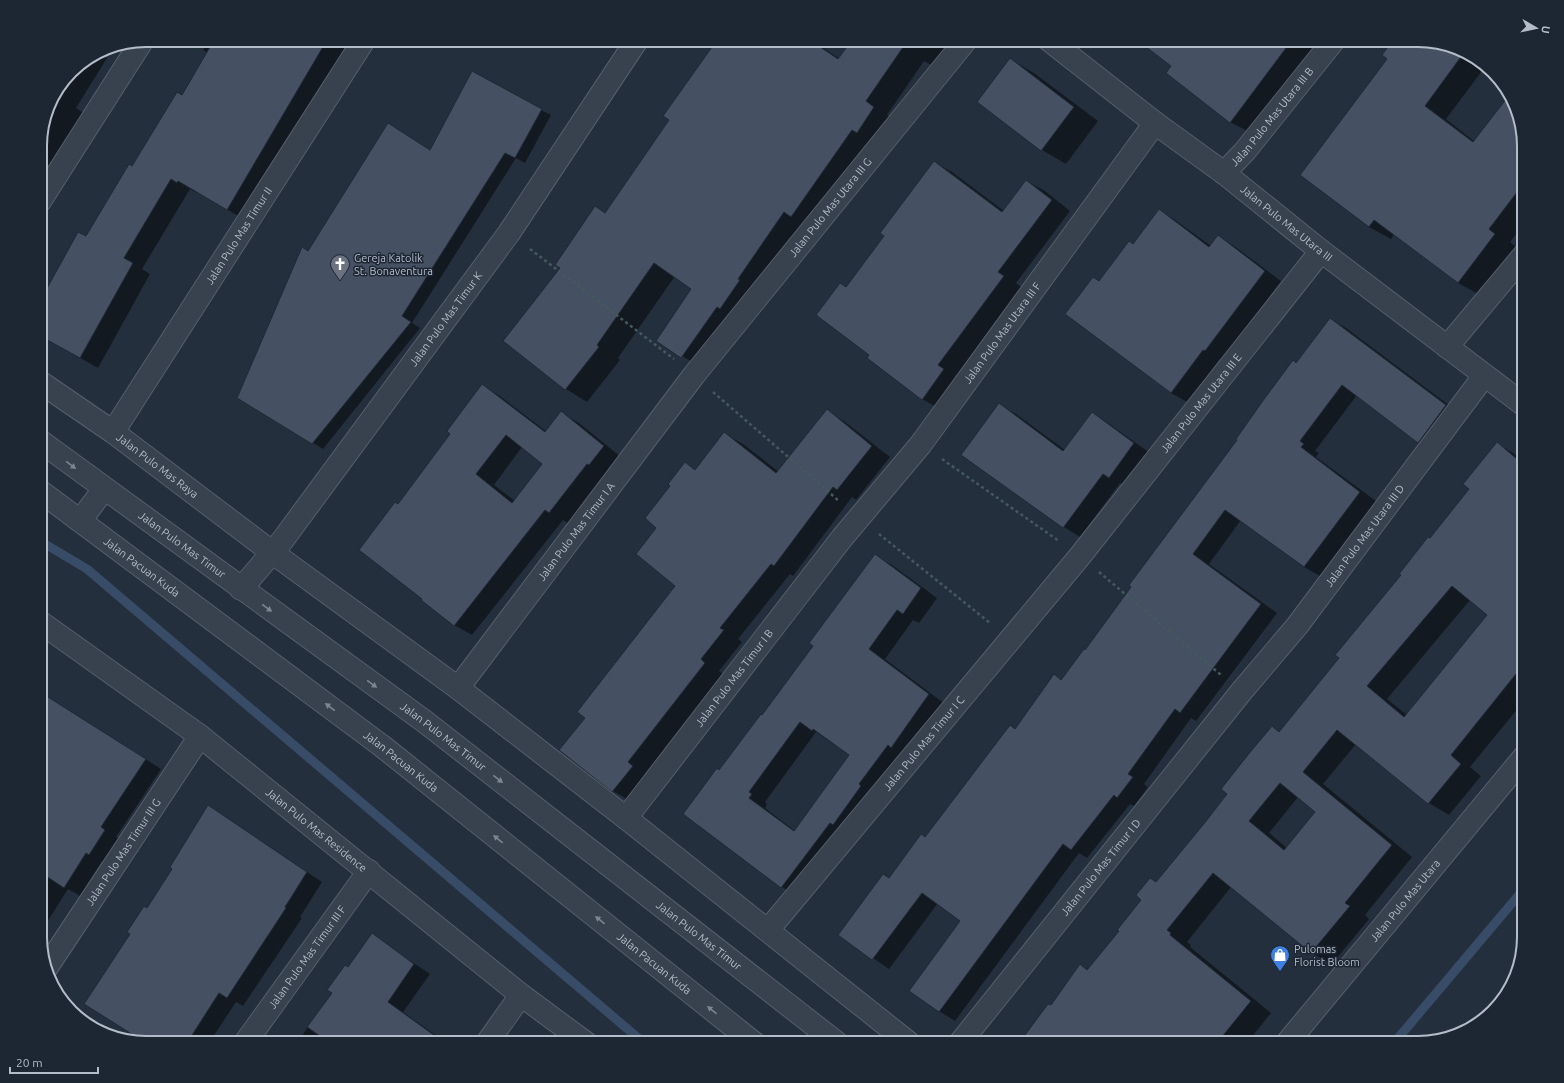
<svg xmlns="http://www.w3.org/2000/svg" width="1564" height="1083" font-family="Ubuntu,sans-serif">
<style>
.shadow{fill:#0007;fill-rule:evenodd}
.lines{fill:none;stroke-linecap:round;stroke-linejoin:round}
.stream{stroke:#394c67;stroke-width:9}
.building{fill:#455162;stroke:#1f2835;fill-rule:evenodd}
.minor-casing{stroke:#565f6c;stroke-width:24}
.tertiary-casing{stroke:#565f6c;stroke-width:24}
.path{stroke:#44595c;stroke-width:2.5;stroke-dasharray:3 3;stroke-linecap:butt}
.minor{stroke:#38414e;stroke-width:22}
.tertiary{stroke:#38414e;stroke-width:22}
.oneway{fill:#7c8592}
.labels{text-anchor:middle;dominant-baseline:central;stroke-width:3;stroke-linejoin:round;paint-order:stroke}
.street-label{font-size:11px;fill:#b4bcc9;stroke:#1d2633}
.poi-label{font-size:11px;fill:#b4bcc9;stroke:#1d2633;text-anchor:start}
.rim{fill:none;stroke:#b4bcc9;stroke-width:2}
</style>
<rect width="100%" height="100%" fill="#242f3e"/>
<g class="shadow">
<polygon points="209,40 352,40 245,220 196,191 195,192 190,189 142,269 150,274 98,368 40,335 86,237 182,96 208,53 203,50"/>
<polygon points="718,40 818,40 816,43 840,59 853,40 958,40 938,69 924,61 887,115 895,120 703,369 657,340 693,289 675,276 618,358 620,360 587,402 566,389 505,341 561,268 595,207 606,214 671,120"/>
<polygon points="1139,40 1321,40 1251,133 1230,122 1172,66"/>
<polygon points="1395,40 1418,40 1477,58 1485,67 1446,119 1475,142 1510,95 1524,146 1524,224 1510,242 1516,247 1480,295 1458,283 1394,234 1391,239 1369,227 1389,59"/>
<polygon points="98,53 107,58 76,108 88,116 40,186 40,139 48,105 71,71"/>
<polygon points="1010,59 1034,73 1098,121 1066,164 1042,150"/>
<polygon points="541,110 551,115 525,163 516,158 412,323 420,328 323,449 239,398 430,151"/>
<polygon points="934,162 952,172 1004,211 1026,181 1045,191 1070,211 1016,283 1021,287 956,376 962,381 940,409 922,399 871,355 847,288 886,236"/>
<polygon points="1159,210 1175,220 1211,246 1218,236 1234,246 1281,281 1222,360 1220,359 1187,402 1171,393 1099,282 1133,245"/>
<polygon points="1330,319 1346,328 1462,415 1435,451 1419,442 1357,395 1315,451 1319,453 1316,457 1376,501 1320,576 1304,567 1241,520 1209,564 1277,613 1196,721 1191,718 1144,784 1148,787 1134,806 1130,804 1087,858 1079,853 955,1021 939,1011 962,920 938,903 889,969 839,935 925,838 1016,730 1055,676 1062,680 1085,651"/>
<path d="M 482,386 L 500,396 L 547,432 L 561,413 L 579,423 L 621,457 L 608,475 L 606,473 L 568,523 L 563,520 L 472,635 L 454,625 L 398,505 L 452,433 ZM 522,447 L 544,463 L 515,501 L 494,485 Z"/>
<polygon points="999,405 1016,414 1065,450 1092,413 1108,423 1150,453 1126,486 1120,483 1080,537 1064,527 962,455"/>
<polygon points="827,411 845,422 890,457 856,500 852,497 793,576 790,574 738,639 742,642 719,671 723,674 646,773 651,777 632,802 613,791 560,750 586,718 677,586 658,527 671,486 685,463 696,470 725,434 743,444 779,472"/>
<path d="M 1497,443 L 1524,460 L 1524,701 L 1470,767 L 1481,776 L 1449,815 L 1429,803 L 1356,744 L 1323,784 L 1412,857 L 1365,915 L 1369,919 L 1332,964 L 1312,953 L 1231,887 L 1187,942 L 1191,945 L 1190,947 L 1271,1013 L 1247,1043 L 1021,1043 L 1051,1006 L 1080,965 L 1088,970 L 1120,931 L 1157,882 L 1229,794 L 1272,727 L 1280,732 L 1340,658 L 1430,539 L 1471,489 ZM 1470,600 L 1488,615 L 1407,715 L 1387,699 ZM 1298,797 L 1316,812 L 1287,848 L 1269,833 Z"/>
<path d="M 875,556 L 892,565 L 937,598 L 919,623 L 913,620 L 885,659 L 945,704 L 798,897 L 782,887 L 684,814 L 763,716 L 815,645 ZM 816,732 L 850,755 L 795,831 L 765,808 L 767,804 L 765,802 Z"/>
<polygon points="64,707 161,769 116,837 121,839 105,863 102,861 80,896 68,889 42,930 47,933 40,943 40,710"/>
<polygon points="208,807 322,882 300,917 302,918 243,1006 236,1002 209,1043 146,1043 139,1041 148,910"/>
<polygon points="372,935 430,974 403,1012 447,1043 297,1043"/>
</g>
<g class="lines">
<g class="stream">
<polyline points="40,541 87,569 644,1043"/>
<polyline points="1394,1043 1524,889"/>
</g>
</g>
<g class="building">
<polygon points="214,40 327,40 227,210 178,181 177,183 171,179 124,258 133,263 80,358 40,336 40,301 78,232 86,236 129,164 132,166 177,92 182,95"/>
<polygon points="717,40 810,40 838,59 852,40 908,40 866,101 874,107 857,133 852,130 791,217 784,212 738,279 740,280 720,309 717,307 681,358 656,341 691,289 654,263 597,345 599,347 565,390 503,341 560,268 555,265 595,206 605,213 669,120 663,116"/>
<polygon points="1137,40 1292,40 1230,123 1166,73 1171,66"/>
<polygon points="1393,40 1418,40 1463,54 1425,106 1473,142 1510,94 1524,146 1524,183 1489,229 1495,234 1458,283 1374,220 1369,227 1300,175 1387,59 1382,55"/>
<polygon points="1010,58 1074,107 1041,151 977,102"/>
<polygon points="472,71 542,109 515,158 505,153 402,316 411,322 312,444 237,398 302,247 308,251 388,123 430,150"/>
<polygon points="934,161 1002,212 1026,180 1052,200 998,272 1004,276 938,365 944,369 922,400 867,358 869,355 816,315 840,283 846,287 884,236 880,233"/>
<polygon points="1159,209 1209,247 1218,235 1265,271 1205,351 1203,350 1171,393 1065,314 1093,277 1099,281 1129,241 1133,244"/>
<polygon points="1330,318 1446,405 1418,443 1342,385 1300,441 1304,444 1301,447 1360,492 1304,567 1225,510 1193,554 1261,604 1180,713 1175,709 1128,774 1133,777 1117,798 1114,795 1071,850 1063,844 939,1012 909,991 960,921 922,893 872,960 838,935 883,874 889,878 921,834 925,837 1010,725 1015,729 1054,674 1061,680 1084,649 1085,650 1131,587 1129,585 1237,440 1236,439 1262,402 1293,360 1296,363"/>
<path d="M 482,384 L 545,432 L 561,411 L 604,446 L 589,465 L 587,464 L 549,513 L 545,510 L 454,626 L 421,600 L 422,599 L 359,550 L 395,502 L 398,504 L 450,434 L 447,431 ZM 506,435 L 542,464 L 512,503 L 476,474 Z"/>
<polygon points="999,403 1063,451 1092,412 1134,443 1109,478 1103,474 1063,528 961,455"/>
<polygon points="827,409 872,446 837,490 833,487 774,566 771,564 720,628 724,630 701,659 705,663 628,762 633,766 612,792 559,750 585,718 577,712 675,586 636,554 656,528 645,518 670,486 668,484 685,462 695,470 724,432 776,473"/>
<path d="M 1497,442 L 1524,465 L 1524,664 L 1451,755 L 1461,764 L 1428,804 L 1337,730 L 1303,772 L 1392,845 L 1345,903 L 1350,906 L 1311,953 L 1213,873 L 1167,930 L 1171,933 L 1170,935 L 1251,1001 L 1217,1043 L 1019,1043 L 1048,1004 L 1051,1005 L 1080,964 L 1087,970 L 1119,931 L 1117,930 L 1141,900 L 1136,895 L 1150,878 L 1156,882 L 1207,820 L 1227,794 L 1221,789 L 1247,756 L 1272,726 L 1279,732 L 1339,658 L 1335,655 L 1401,575 L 1399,574 L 1428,537 L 1430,538 L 1469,489 L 1463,484 ZM 1452,586 L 1487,615 L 1404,717 L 1367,686 ZM 1280,783 L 1315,812 L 1284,850 L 1249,821 Z"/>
<path d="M 875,554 L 921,588 L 903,614 L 897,610 L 869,649 L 929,694 L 891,748 L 888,745 L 859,784 L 861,786 L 833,825 L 830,823 L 781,888 L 683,814 L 717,768 L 719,770 L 761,714 L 762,715 L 813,646 L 809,643 ZM 800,722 L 812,731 L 813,729 L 849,755 L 794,831 L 749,798 L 752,794 L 749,792 Z"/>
<polygon points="40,692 146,759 101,827 105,830 89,855 86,853 64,888 40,872"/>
<polygon points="208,805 307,872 285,907 286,908 227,998 219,993 187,1043 146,1043 84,1004 130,934 127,932 144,906 147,908 172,869 170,867"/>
<polygon points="372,933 414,964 388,1002 445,1043 330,1043 307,1027 332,993 327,990 345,965 348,967"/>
</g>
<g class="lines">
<defs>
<g id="minor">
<path id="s1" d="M 1049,40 L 1155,123 L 1224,173 L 1321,251 L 1524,405"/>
<path id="s2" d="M 1224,173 L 1245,151 L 1334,40"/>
<polyline points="40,201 142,41"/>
<polyline points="1447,347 1524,255"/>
<path id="s3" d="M 40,382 L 113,432 L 273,553 L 458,688 L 626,818 L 909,1043"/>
<path id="s4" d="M 113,432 L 364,40"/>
<path id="s5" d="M 241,589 L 282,541 L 509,233 L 637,40"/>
<path id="s6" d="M 40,622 L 200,736 L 521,995 L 586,1043"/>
<path id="s7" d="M 458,688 L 694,375 L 966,40"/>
<path id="s8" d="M 626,818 L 842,538 L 921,444 L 1155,123"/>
<path id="s9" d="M 768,930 L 1080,556 L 1321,251"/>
<path id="s10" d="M 47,967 L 200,736"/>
<path id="s11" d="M 245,1043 L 369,871"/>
<polyline points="487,1043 521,995"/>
<path id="s12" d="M 960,1043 L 1241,692 L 1297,626 L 1484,376"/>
</g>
<g id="tertiary">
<path id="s13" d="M 40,441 L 424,721 L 837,1043"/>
<path id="s14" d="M 40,491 L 382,746 L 754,1043"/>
<polyline points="80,521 104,489"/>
<path id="s15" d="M 1287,1043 L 1524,757"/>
</g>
</defs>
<use href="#minor" class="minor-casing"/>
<use href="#tertiary" class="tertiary-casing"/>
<g class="path">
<polyline points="530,249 674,359"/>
<polyline points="713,392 839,501"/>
<polyline points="942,459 1059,541"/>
<polyline points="879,534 990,623"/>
<polyline points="1099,572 1221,675"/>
</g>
<use href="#minor" class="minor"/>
<use href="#tertiary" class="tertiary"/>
</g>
<defs><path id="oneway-solid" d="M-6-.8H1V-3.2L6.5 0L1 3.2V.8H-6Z"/></defs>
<g class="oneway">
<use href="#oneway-solid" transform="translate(71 465) rotate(37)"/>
<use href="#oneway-solid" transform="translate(267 608) rotate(36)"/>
<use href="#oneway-solid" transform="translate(372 684) rotate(36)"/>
<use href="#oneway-solid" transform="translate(330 707) rotate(-143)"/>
<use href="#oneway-solid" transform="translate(498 779) rotate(38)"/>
<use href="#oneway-solid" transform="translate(498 839) rotate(-141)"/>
<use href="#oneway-solid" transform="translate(600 920) rotate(-141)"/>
<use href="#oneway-solid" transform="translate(712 1010) rotate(-141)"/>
</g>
<defs>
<symbol id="church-pin" viewBox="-11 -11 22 30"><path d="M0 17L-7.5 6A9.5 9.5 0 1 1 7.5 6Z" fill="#6b7280" stroke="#1d2633"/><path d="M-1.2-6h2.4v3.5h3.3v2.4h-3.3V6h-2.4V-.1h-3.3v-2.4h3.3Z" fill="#fff"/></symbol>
<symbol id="shop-pin" viewBox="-11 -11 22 30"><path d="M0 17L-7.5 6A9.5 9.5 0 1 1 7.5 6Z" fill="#3f7fe0" stroke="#1d2633"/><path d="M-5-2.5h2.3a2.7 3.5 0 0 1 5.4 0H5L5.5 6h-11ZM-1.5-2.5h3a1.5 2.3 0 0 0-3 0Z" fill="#fff"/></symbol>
</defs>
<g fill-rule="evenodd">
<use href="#church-pin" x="329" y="253" width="22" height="30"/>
<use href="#shop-pin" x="1269" y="944" width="22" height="30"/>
</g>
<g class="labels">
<g class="street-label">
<text stroke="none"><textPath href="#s2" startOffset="74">Jalan Pulo Mas Utara III B</textPath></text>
<text stroke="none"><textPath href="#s7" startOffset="608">Jalan Pulo Mas Utara III G</textPath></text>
<text stroke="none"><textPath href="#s1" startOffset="300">Jalan Pulo Mas Utara III</textPath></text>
<text stroke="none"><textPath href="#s4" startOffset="233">Jalan Pulo Mas Timur II</textPath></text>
<text stroke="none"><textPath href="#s5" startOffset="339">Jalan Pulo Mas Timur K</textPath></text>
<text stroke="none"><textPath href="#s8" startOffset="614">Jalan Pulo Mas Utara III F</textPath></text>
<text stroke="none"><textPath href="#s9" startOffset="682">Jalan Pulo Mas Utara III E</textPath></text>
<text stroke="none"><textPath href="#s3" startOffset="144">Jalan Pulo Mas Raya</textPath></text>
<text stroke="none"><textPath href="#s7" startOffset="196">Jalan Pulo Mas Timur I A</textPath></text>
<text stroke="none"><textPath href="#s12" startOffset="649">Jalan Pulo Mas Utara III D</textPath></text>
<text stroke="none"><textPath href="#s13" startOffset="176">Jalan Pulo Mas Timur</textPath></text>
<text stroke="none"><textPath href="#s14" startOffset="127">Jalan Pacuan Kuda</textPath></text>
<text stroke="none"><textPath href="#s8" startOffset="177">Jalan Pulo Mas Timur I B</textPath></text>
<text stroke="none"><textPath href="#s13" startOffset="500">Jalan Pulo Mas Timur</textPath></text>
<text stroke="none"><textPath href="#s9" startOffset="243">Jalan Pulo Mas Timur I C</textPath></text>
<text stroke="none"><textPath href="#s14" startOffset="451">Jalan Pacuan Kuda</textPath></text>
<text stroke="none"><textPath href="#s6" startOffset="346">Jalan Pulo Mas Residence</textPath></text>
<text stroke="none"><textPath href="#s10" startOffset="138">Jalan Pulo Mas Timur III G</textPath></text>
<text stroke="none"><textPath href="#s12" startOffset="225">Jalan Pulo Mas Timur I D</textPath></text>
<text stroke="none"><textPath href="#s15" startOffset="185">Jalan Pulo Mas Utara</textPath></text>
<text stroke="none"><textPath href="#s13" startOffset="824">Jalan Pulo Mas Timur</textPath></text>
<text stroke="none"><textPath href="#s11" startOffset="106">Jalan Pulo Mas Timur III F</textPath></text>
<text stroke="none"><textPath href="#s14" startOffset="775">Jalan Pacuan Kuda</textPath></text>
</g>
<g class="poi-label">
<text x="354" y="258">Gereja Katolik<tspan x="354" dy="13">St. Bonaventura</tspan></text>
<text x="1294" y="949">Pulomas<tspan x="1294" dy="13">Florist Bloom</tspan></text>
</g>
</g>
<path d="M0 0H1564V1083H0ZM146 47H1418A99 99 0 0 1 1517 146V937A99 99 0 0 1 1418 1036H146A99 99 0 0 1 47 937V146A99 99 0 0 1 146 47Z" fill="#1d2633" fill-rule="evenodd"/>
<path class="rim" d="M146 47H1418A99 99 0 0 1 1517 146V937A99 99 0 0 1 1418 1036H146A99 99 0 0 1 47 937V146A99 99 0 0 1 146 47Z"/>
<g transform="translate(1536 28) rotate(99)" stroke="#1d2633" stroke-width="3" paint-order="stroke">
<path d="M0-3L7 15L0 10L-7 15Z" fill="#b4bcc9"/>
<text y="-6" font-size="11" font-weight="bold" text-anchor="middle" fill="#b4bcc9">U</text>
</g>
<path d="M10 1067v6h88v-6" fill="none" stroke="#b4bcc9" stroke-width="2"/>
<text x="16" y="1067" font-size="12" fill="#b4bcc9" stroke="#1d2633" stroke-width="3" paint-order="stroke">20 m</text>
</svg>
